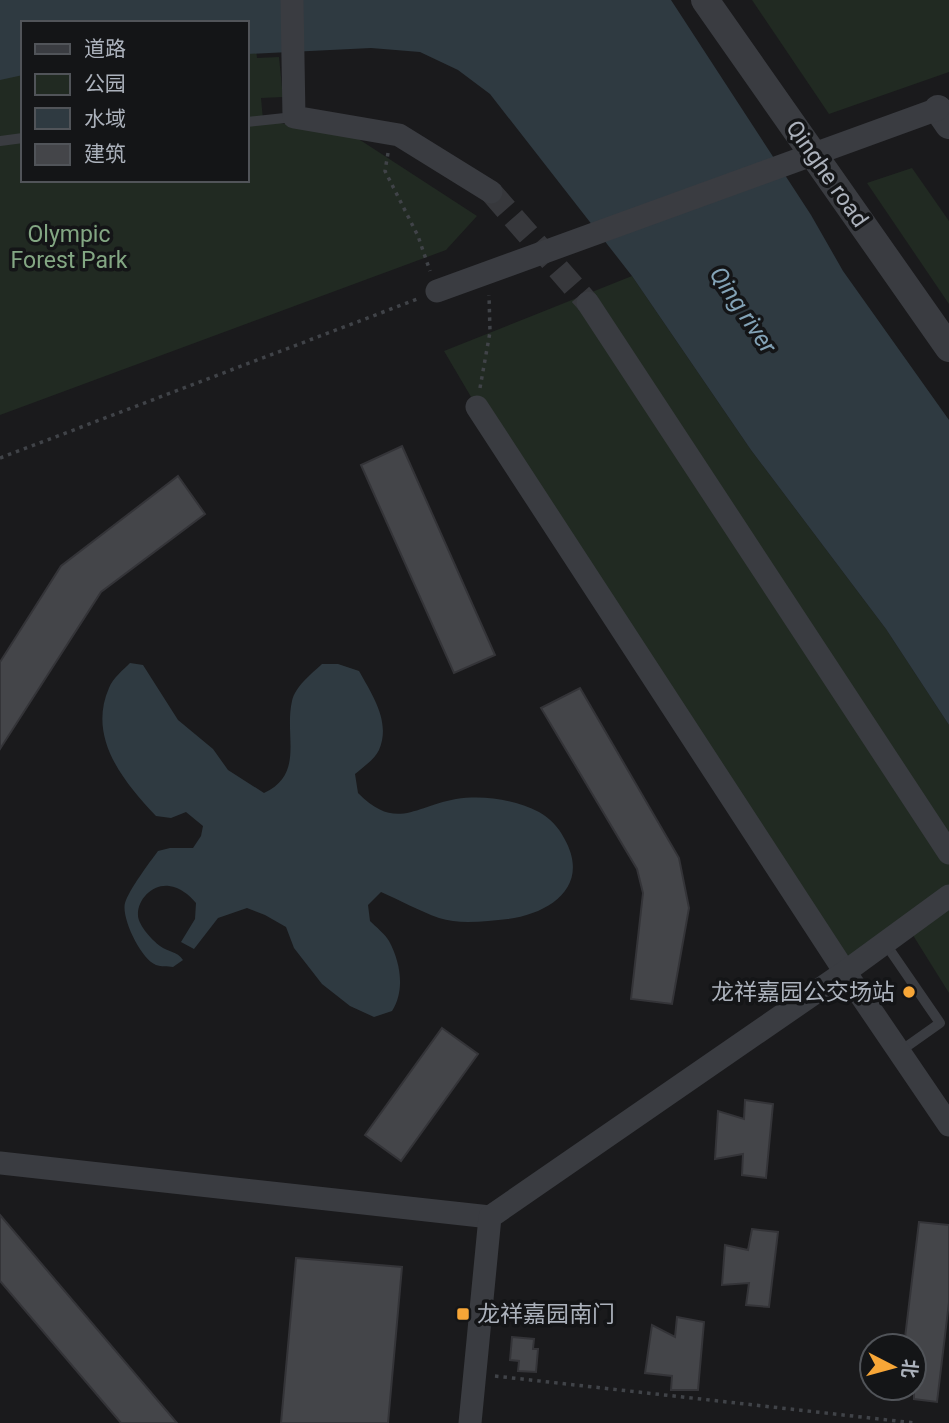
<svg xmlns="http://www.w3.org/2000/svg" width="949" height="1423" font-family="Roboto,'Noto Sans SC',sans-serif">
<style>
.green{fill:#212a22;fill-rule:evenodd}
.water{fill:#2f3a41}
.building{fill:#444549;stroke:#343438;stroke-width:2}
.lines{fill:none;stroke-linecap:round;stroke-linejoin:round}
.minor-tunnel{stroke:#37383c;stroke-width:23;stroke-dasharray:23 11;stroke-linecap:butt}
.path{stroke:#404348;stroke-width:3.5;stroke-dasharray:3.5 5;stroke-linecap:butt}
.service{stroke:#3a3c41;stroke-width:10}
.minor{stroke:#3a3c41;stroke-width:23}
.tertiary{stroke:#3a3c41;stroke-width:28}
.minor-bridge{stroke:#3a3c41;stroke-width:23}
.poi-dot{fill:#f7a637;stroke:#141517;stroke-width:2.5}
.labels{text-anchor:middle;dominant-baseline:central;stroke-width:7;stroke-linejoin:round;paint-order:stroke}
.street-label{font-size:23px;fill:#acb2bc;stroke:#141517}
.park-label{font-size:23px;fill:#83a783;stroke:#141517}
.poi-label{font-size:23px;fill:#acb2bc;stroke:#141517;text-anchor:end}
.water-label{font-size:24px;font-style:italic;fill:#83a3b7;stroke:#141517}
</style>
<rect width="100%" height="100%" fill="#1a1a1c"/>
<g class="green">
<path d="M 0,0 L 251,0 L 257,58 L 279,57 L 283,97 L 261,98 L 263,120 L 354,136 L 477,216 L 446,250 L 0,415 ZM 23,23 L 247,23 L 247,180 L 23,180 Z"/>
<polygon points="752,0 949,0 949,72 829,114"/>
<polygon points="912,168 949,221 949,304 867,183"/>
<polygon points="632,276 751,450 886,629 949,725 949,993 906,924 845,972 477,407 444,351"/>
</g>
<g class="water">
<polygon points="0,0 671,0 811,215 843,271 949,420 949,725 886,629 751,450 632,276 490,94 458,70 420,52 371,48 247,54 247,23 23,23 23,75 0,80"/>
<path d="M 130,663 L 143,665 L 178,720 L 213,749 L 228,770 L 264,793 C 305,774 284,736 292,701 C 295,687 311,674 322,664 L 338,664 L 359,671 C 373,696 391,722 379,750 C 375,759 362,768 355,774 L 358,793 C 396,831 413,807 456,799 C 483,795 514,799 539,812 C 550,818 559,828 564,838 C 591,885 552,913 508,919 C 486,921 460,925 439,918 C 419,911 400,900 381,892 L 368,905 L 370,921 C 376,927 385,934 389,941 C 401,963 405,991 392,1011 L 374,1017 L 350,1006 L 322,984 L 294,948 L 286,927 L 265,915 L 247,908 L 218,918 L 194,949 L 181,942 L 195,919 L 196,903 C 189,895 180,887 169,886 C 153,884 137,899 138,916 C 139,926 152,940 160,946 C 168,952 177,951 183,960 L 173,967 C 168,966 161,967 156,965 C 141,959 121,918 125,903 C 129,890 149,863 158,851 L 170,848 L 193,848 L 201,836 L 203,826 L 186,812 L 171,818 L 156,816 C 124,782 87,738 109,688 C 113,678 123,670 130,663 Z"/>
</g>
<g class="building">
<polygon points="402,446 495,655 454,673 361,465"/>
<polygon points="178,476 205,514 101,592 0,749 0,662 61,566"/>
<polygon points="580,688 679,858 689,908 672,1004 631,999 643,893 637,869 541,708"/>
<polygon points="442,1028 478,1054 401,1161 365,1135"/>
<polygon points="745,1100 773,1104 766,1178 742,1175 743,1154 715,1159 718,1111 744,1119"/>
<polygon points="0,1215 177,1423 121,1423 0,1281"/>
<polygon points="919,1222 949,1225 949,1302 937,1402 914,1399 914,1346 904,1346"/>
<polygon points="752,1229 778,1232 769,1307 746,1305 749,1283 722,1285 725,1245 748,1250"/>
<polygon points="296,1258 402,1267 388,1423 281,1423"/>
<polygon points="677,1317 704,1322 698,1390 671,1390 672,1376 645,1373 652,1325 675,1337"/>
<polygon points="512,1337 534,1339 533,1349 538,1349 536,1372 518,1371 519,1361 510,1360"/>
</g>
<g class="lines">
<polyline class="minor-tunnel" points="491,192 588,303"/>
<g class="path">
<polyline points="388,153 385,171 418,236 430,271"/>
<polyline points="480,388 490,332 489,295"/>
<polyline points="0,458 420,298"/>
<polyline points="495,1376 915,1423"/>
</g>
<g class="service">
<polyline points="247,122 294,117"/>
<polyline points="0,141 23,138"/>
<polyline points="885,943 940,1023 899,1052"/>
</g>
<g class="minor">
<polyline points="292,0 294,117 399,135 491,192"/>
<polyline points="588,303 949,853"/>
<polyline points="477,407 845,972 949,1125"/>
<polyline points="0,1163 490,1217"/>
<polyline points="470,1423 490,1217 845,972 949,896"/>
</g>
<g class="tertiary">
<polyline points="705,0 949,348"/>
<polyline points="938,109 949,125"/>
</g>
<polyline class="minor-bridge" points="437,291 938,109"/>
</g>
<g class="poi-dot">
<circle cx="909" cy="992" r="7"/>
<rect x="456" y="1307" width="14" height="14" rx="3.5"/>
</g>
<g class="labels">
<g class="street-label">
<text transform="translate(827 174) rotate(55)">Qinghe road</text>
</g>
<g class="park-label">
<text x="69" y="234">Olympic<tspan x="69" dy="26">Forest Park</tspan></text>
</g>
<g class="poi-label">
<text x="895" y="992">龙祥嘉园公交场站</text>
<text x="477" y="1314" text-anchor="start">龙祥嘉园南门</text>
</g>
<g class="water-label">
<text transform="translate(743 310) rotate(56)">Qing river</text>
</g>
</g>
<rect x="21" y="21" width="228" height="161" fill="#141517" stroke="#515459" stroke-width="2"/>
<rect x="35" y="44" width="35" height="10" fill="#3a3c41" stroke="#515459" stroke-width="2"/>
<text x="84" y="56" font-size="21" fill="#acb2bc">道路</text>
<rect x="35" y="74" width="35" height="21" fill="#212a22" stroke="#515459" stroke-width="2"/>
<text x="84" y="91" font-size="21" fill="#acb2bc">公园</text>
<rect x="35" y="108" width="35" height="21" fill="#2f3a41" stroke="#515459" stroke-width="2"/>
<text x="84" y="126" font-size="21" fill="#acb2bc">水域</text>
<rect x="35" y="144" width="35" height="21" fill="#444549" stroke="#515459" stroke-width="2"/>
<text x="84" y="161" font-size="21" fill="#acb2bc">建筑</text>
<g transform="translate(893 1367) rotate(96)"><circle r="33" fill="#141517" stroke="#515459" stroke-width="2"/>
<path d="M0-5L12 26L0 18L-12 26Z" fill="#f7a637"/>
<text y="-10" font-size="19" font-weight="bold" text-anchor="middle" fill="#acb2bc">北</text>
</g>
</svg>
